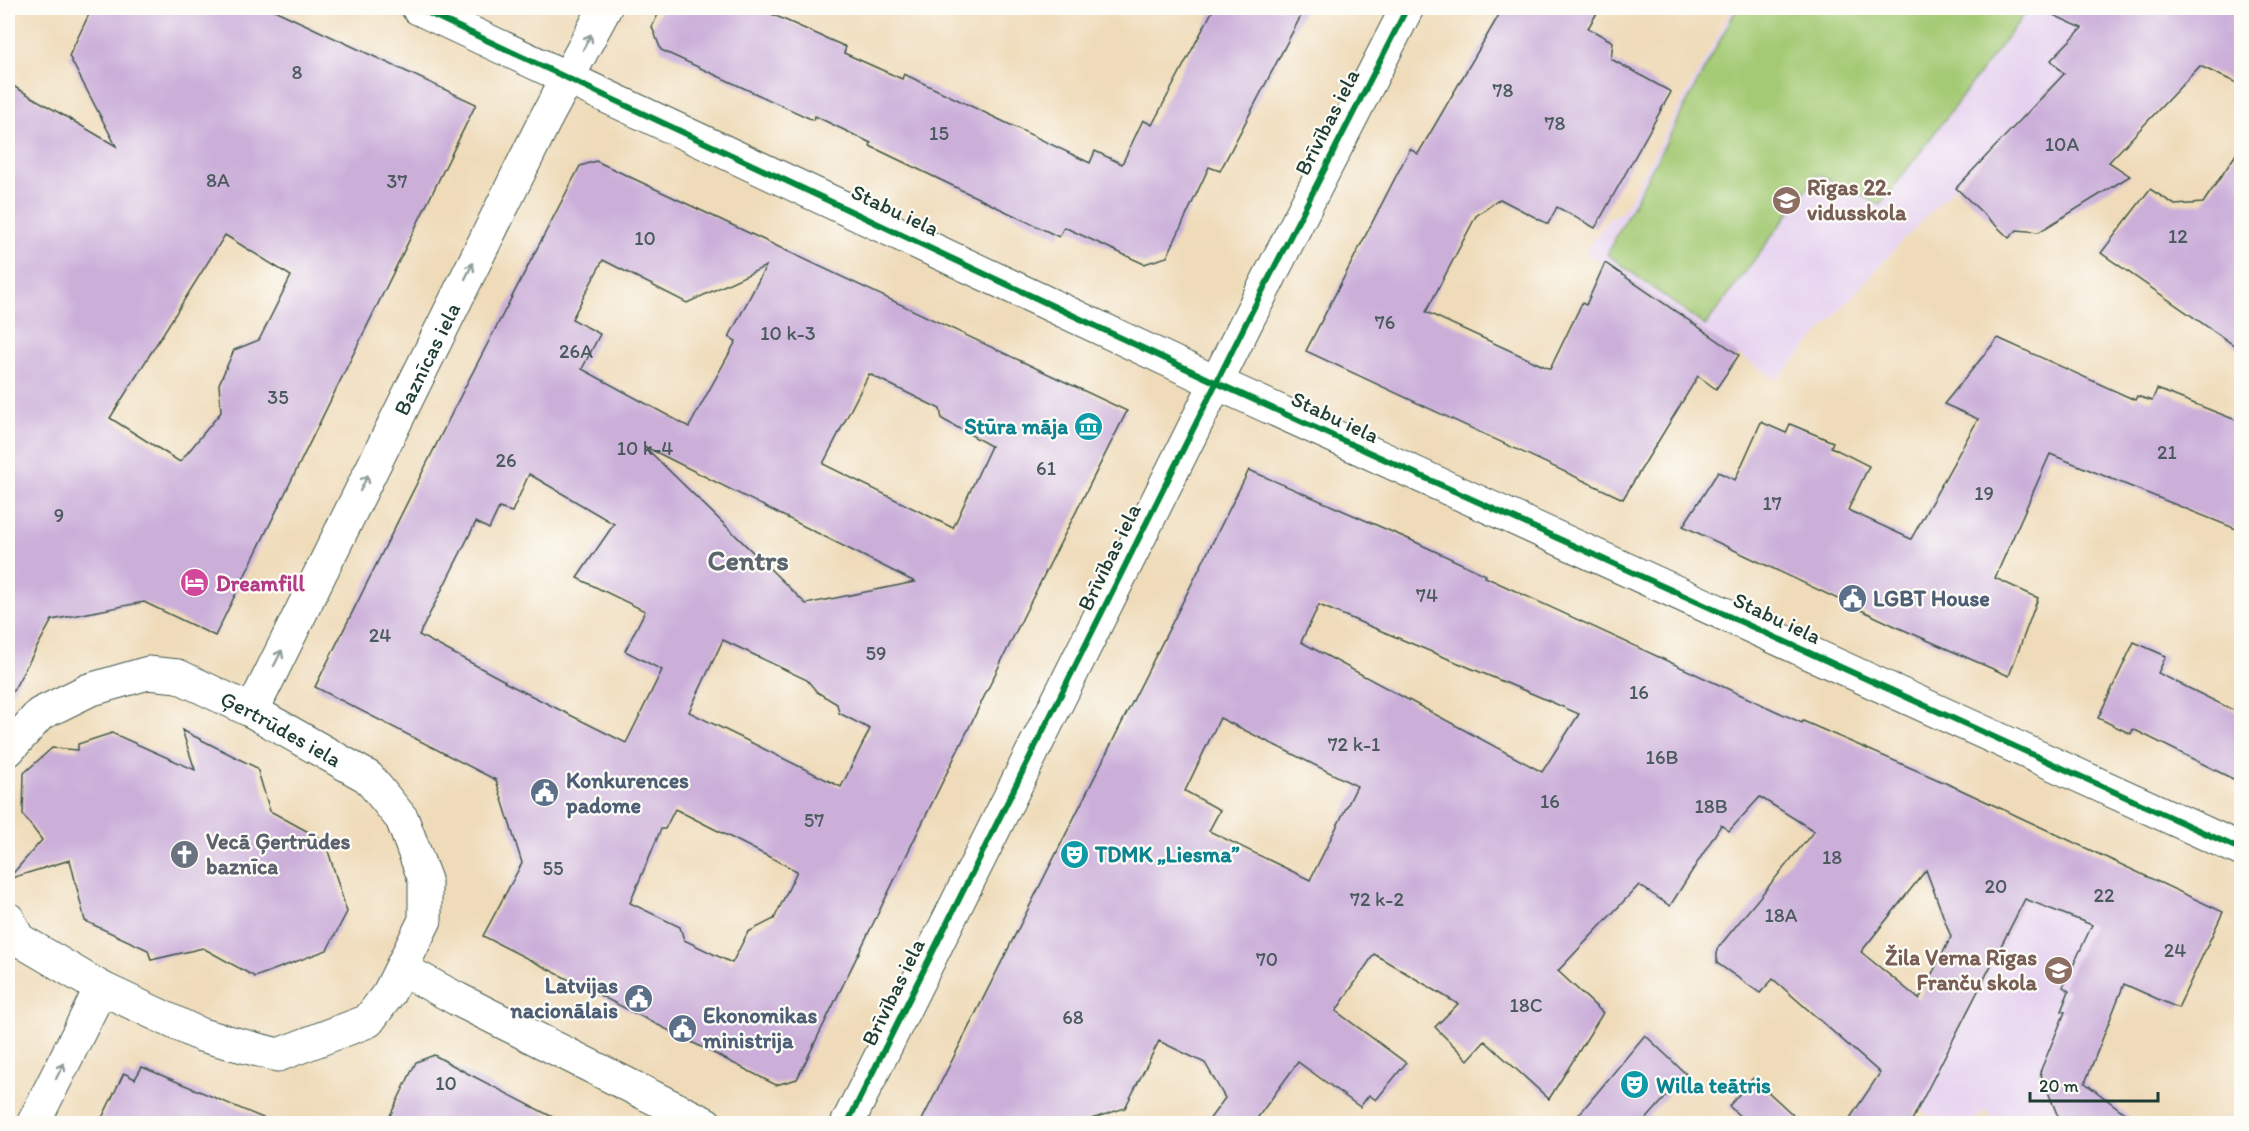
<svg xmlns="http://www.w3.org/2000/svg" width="2249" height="1131" font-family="Itim,sans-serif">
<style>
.built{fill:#e6d2f0}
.park{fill:#a4ca75;stroke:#628454;stroke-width:1.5}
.building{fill:#cbafd9;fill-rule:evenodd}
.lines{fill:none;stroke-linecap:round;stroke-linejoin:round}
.minor-casing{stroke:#3e5548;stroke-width:35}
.trunk-casing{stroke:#3e5548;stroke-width:35}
.minor{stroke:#fff;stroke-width:33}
.trunk{stroke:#fff;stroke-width:33}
.cycleway-casing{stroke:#fdfcf7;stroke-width:10}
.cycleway{stroke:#00873e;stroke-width:6}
.oneway{stroke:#8f9e9a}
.labels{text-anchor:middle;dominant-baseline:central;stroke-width:4.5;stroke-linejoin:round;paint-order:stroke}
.number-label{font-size:20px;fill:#4a5a5d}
.street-label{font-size:22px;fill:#1f3d34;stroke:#fdfcf7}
.education-label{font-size:22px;font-weight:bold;fill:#785e54;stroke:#fdfcf7;text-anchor:start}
.culture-label{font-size:22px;font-weight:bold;fill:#0d838f;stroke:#fdfcf7;text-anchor:start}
.hotel-label{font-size:22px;font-weight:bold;fill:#b23c85;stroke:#fdfcf7;text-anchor:start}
.service-label{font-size:22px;font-weight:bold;fill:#4e5e75;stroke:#fdfcf7;text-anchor:start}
.worship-label{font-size:22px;font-weight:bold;fill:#5b616d;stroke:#fdfcf7;text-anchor:start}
.district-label{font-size:28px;font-weight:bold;fill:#5b656e;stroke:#fdfcf7}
</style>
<rect width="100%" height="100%" fill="#fdfcf7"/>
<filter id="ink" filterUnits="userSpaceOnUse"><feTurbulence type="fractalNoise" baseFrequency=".0167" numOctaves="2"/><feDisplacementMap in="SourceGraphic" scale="12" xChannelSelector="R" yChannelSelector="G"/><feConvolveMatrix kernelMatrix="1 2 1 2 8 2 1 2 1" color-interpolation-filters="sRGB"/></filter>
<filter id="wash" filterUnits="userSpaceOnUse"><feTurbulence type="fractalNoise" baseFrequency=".008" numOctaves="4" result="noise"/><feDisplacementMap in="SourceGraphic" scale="24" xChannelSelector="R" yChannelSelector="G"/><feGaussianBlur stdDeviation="1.35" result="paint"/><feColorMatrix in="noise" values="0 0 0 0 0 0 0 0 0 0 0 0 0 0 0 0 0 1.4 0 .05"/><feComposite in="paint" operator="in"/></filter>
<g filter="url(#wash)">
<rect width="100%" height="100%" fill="#efdbba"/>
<g class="built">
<polygon points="1733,8 2124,8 2112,27 1904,239 1777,380 1585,253 1608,219 1623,211"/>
<polygon points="2057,837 2102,857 2085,1083 2055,1123 1999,1123 1985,1110 1972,1123 1938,1123 1918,1108"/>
</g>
<polygon class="park" points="1737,8 2029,8 1880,205 1818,174 1705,326 1607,254"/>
<g id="blocks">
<g class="building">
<path d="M 92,8 L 270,8 L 476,104 L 215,636 L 144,602 L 52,620 L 8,700 L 8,83 L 116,146 L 69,56 ZM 225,235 L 291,276 L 259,340 L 234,350 L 219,384 L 221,412 L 180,462 L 110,418 Z"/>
<polygon points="661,8 758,8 846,47 844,53 902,79 904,74 1090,163 1095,151 1122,164 1143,120 1152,125 1214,8 1305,8 1220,171 1209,167 1167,257 1144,264 1064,227 1059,237 870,146 871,143 815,116 813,120 661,50 652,27"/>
<polygon points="1503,8 1600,8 1588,28 1613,42 1611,59 1671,92 1595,228 1557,207 1548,224 1500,199 1476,216 1426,312 1550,369 1582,303 1586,305 1605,263 1739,355 1716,389 1698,376 1623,499 1306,351 1410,149 1418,154"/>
<polygon points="2038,8 2241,8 2241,85 2200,66 2109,162 2130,176 2039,232 2017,230 2009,238 1956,188 2064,74 2051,60 2082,28"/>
<polygon points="2241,147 2241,350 2101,253 2150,189 2175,205 2203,203"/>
<path d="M 596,161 L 1127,411 L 1028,607 L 797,1079 L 776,1085 L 483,936 L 522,863 L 496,780 L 315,687 L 464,389 L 580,166 ZM 603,260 L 687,303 L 766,266 L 729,337 L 736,341 L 689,427 L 582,369 L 600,334 L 572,319 ZM 869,374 L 940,409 L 942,419 L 991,446 L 953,528 L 823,464 ZM 644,446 L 915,582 L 806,604 ZM 529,474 L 614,524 L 577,578 L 645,611 L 625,651 L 662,670 L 626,743 L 504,682 L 505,681 L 419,635 L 476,522 L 489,529 L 499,508 L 512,512 ZM 723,640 L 807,680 L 817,692 L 837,704 L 839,713 L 870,729 L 841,787 L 689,712 ZM 675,809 L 797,871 L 774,919 L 748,932 L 732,963 L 684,940 L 680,927 L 630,903 L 661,829 L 665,829 Z"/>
<polygon points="1998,338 2135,400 2137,396 2152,401 2157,389 2241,422 2241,531 2050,454 1995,578 2038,598 2009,676 1897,627 1683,526 1718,472 1735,480 1761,422 1786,433 1790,424 1833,442 1831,447 1869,466 1848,510 1911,539 1978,419 1944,404"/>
<path d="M 1249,470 L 1411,540 L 1486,575 L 1485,577 L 1802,723 L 1803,721 L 1957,788 L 2223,912 L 2178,1008 L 2124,984 L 2085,1083 L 2139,1124 L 2061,1124 L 2040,1072 L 2065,1012 L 2061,1011 L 2069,991 L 2063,987 L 2092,925 L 2025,899 L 1910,1124 L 1846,1124 L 1880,1073 L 1773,979 L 1760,993 L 1717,963 L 1717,949 L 1814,831 L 1760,797 L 1729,831 L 1721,825 L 1670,906 L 1639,885 L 1558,971 L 1603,1013 L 1549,1099 L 1485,1041 L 1468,1060 L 1435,1027 L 1458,1004 L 1374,954 L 1336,1011 L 1406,1063 L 1376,1100 L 1369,1095 L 1360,1107 L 1298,1062 L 1253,1124 L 1206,1124 L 1225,1098 L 1205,1063 L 1159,1041 L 1125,1108 L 1076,1124 L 920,1124 ZM 1319,605 L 1540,697 L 1579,714 L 1542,772 L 1301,642 ZM 1220,718 L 1357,786 L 1310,880 L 1209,831 L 1220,810 L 1185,791 ZM 1926,870 L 1951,937 L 1919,999 L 1861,952 Z"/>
<polygon points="2134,642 2166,656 2158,673 2241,714 2241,783 2133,729 2131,734 2098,718"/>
<polygon points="182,730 257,768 270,811 325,841 347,912 327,950 255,977 203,948 151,960 148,950 85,921 70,860 8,879 42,840 23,815 24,773 52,748 78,750 78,744 112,733 195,770"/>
<polygon points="1645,1035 1686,1074 1642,1124 1571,1124"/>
<polygon points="434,1055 467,1073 566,1124 386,1124 416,1062"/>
<polygon points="142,1067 275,1123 275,1124 99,1124 124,1073 135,1079"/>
<polygon points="1753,1078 1803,1124 1748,1124 1729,1106"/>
</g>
</g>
</g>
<g filter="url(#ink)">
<use href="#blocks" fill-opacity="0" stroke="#3e5548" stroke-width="1.5"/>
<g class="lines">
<defs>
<g id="minor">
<polyline points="418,8 1217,383 2242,850"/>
<path id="s1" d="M 252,711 L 545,120 L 605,8"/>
<path id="s2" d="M 8,750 L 40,714 L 89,690 L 148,673 L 178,676 L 252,711 L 368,777 L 402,819 L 425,880 L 425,920 L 389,993 L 368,1021 L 278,1055 L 201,1035 L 101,988 L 18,939 L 8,919"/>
<polyline points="402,969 457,999 706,1124"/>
<polyline points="33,1124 101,988"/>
</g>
<polyline id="trunk" points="847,1124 1247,321 1407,8"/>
</defs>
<use href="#minor" class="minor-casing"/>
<use href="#trunk" class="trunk-casing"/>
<use href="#minor" class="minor"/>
<use href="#trunk" class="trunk"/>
<defs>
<g id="cycleway">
<polyline points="418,8 1217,383 2242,850"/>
<polyline points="847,1124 1247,321 1407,8"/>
</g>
</defs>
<use href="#cycleway" class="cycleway-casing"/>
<use href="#cycleway" class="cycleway"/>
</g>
<defs><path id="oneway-shaft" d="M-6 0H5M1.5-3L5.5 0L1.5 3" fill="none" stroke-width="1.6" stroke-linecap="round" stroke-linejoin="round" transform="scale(1.5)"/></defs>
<g class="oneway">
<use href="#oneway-shaft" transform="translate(587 42) rotate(-63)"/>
<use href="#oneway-shaft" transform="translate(469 271) rotate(-64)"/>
<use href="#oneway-shaft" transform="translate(364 483) rotate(-64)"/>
<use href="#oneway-shaft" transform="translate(278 658) rotate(-63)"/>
<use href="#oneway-shaft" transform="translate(60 1071) rotate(-63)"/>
</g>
</g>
<defs>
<symbol id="school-disc" viewBox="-11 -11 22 22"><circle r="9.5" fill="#8d6e63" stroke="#fdfcf7"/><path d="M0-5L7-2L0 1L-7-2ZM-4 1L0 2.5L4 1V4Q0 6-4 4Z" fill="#fff"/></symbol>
<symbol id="museum-disc" viewBox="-11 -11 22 22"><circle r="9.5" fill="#0f9aa8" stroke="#fdfcf7"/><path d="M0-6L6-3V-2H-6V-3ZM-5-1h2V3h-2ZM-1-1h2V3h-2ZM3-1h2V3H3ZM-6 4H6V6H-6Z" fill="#fff"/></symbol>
<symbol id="hotel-disc" viewBox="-11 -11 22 22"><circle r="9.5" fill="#d1479c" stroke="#fdfcf7"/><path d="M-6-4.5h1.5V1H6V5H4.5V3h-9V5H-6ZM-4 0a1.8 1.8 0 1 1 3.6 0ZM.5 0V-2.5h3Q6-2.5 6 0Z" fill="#fff"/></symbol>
<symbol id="civic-disc" viewBox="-11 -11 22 22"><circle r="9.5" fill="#5c6f8a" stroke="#fdfcf7"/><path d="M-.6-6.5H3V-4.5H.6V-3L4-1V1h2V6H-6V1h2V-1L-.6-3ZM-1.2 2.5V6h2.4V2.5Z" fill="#fff"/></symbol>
<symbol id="church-disc" viewBox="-11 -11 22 22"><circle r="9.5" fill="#6b7280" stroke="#fdfcf7"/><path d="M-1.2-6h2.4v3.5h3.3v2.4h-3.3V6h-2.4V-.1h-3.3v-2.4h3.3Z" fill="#fff"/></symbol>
<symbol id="theatre-disc" viewBox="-11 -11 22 22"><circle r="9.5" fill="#0f9aa8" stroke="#fdfcf7"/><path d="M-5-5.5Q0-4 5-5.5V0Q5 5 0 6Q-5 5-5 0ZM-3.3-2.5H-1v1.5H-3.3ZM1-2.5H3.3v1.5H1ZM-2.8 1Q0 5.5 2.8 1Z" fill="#fff"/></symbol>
</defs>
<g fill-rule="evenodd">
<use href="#school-disc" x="1770" y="184" width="33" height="33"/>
<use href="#museum-disc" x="1072" y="410" width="33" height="33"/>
<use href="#hotel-disc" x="178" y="566" width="33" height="33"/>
<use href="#civic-disc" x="1836" y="582" width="33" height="33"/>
<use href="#civic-disc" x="528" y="776" width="33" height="33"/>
<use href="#church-disc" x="168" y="838" width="33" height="33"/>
<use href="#theatre-disc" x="1058" y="838" width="33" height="33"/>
<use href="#school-disc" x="2042" y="954" width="33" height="33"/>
<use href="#civic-disc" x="622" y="982" width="33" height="33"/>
<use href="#civic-disc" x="666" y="1012" width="33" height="33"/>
<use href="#theatre-disc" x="1618" y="1068" width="33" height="33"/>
</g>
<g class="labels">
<g class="number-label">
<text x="297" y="72">8</text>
<text x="1503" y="90">78</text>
<text x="1555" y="123">78</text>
<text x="939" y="133">15</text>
<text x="2062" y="144">10A</text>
<text x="218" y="180">8A</text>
<text x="397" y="181">37</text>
<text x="2178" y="236">12</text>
<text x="645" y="238">10</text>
<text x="1385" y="322">76</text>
<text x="788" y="333">10 k-3</text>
<text x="576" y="351">26A</text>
<text x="278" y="397">35</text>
<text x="645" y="448">10 k-4</text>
<text x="2167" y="452">21</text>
<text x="506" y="460">26</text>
<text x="1046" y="468">61</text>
<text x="1984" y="493">19</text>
<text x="1772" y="503">17</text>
<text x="59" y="515">9</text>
<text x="1427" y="595">74</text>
<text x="380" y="635">24</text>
<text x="876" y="653">59</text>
<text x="1639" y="692">16</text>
<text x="1354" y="744">72 k-1</text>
<text x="1662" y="757">16B</text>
<text x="1550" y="801">16</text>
<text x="1711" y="806">18B</text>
<text x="814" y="820">57</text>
<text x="1832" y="857">18</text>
<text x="553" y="868">55</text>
<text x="1996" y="886">20</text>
<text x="2104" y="895">22</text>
<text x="1377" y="899">72 k-2</text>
<text x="1781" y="915">18A</text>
<text x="2175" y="950">24</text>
<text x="1267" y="959">70</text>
<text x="1526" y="1005">18C</text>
<text x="1073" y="1017">68</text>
<text x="446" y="1083">10</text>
</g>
<g class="street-label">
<text transform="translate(1327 122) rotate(-63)">Brīvības iela</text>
<text transform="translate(895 210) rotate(25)">Stabu iela</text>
<text stroke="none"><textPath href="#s1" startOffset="393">Baznīcas iela</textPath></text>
<text transform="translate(1335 417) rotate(25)">Stabu iela</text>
<text transform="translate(1109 557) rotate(-64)">Brīvības iela</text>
<text transform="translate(1777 618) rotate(25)">Stabu iela</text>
<text stroke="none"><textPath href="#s2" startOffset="310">Ģertrūdes iela</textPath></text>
<text transform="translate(893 992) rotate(-64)">Brīvības iela</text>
</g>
<g class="education-label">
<text x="1807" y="187">Rīgas 22.<tspan x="1807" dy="25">vidusskola</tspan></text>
<text x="2037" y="957" text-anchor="end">Žila Verna Rīgas<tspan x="2037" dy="25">Franču skola</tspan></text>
</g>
<g class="culture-label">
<text x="1068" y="426" text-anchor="end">Stūra māja</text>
<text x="1095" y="854">TDMK „Liesma”</text>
<text x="1656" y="1085">Willa teātris</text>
</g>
<g class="hotel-label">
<text x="216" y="583">Dreamfill</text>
</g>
<g class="service-label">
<text x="1873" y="598">LGBT House</text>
<text x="566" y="780">Konkurences<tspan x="566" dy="25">padome</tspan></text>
<text x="618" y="985" text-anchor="end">Latvijas<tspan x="618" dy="25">nacionālais</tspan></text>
<text x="703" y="1015">Ekonomikas<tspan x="703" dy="25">ministrija</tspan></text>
</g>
<g class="worship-label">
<text x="206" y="841">Vecā Ģertrūdes<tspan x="206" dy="25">baznīca</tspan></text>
</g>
<g class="district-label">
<text x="748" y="560">Centrs</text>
</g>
</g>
<rect width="2249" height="1131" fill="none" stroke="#fdfcf7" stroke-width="30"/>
<path d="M2030 1092v9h128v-9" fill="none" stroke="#1f3d34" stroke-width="3"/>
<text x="2039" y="1092" font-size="18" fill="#1f3d34" stroke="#fdfcf7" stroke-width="4.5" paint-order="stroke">20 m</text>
</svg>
